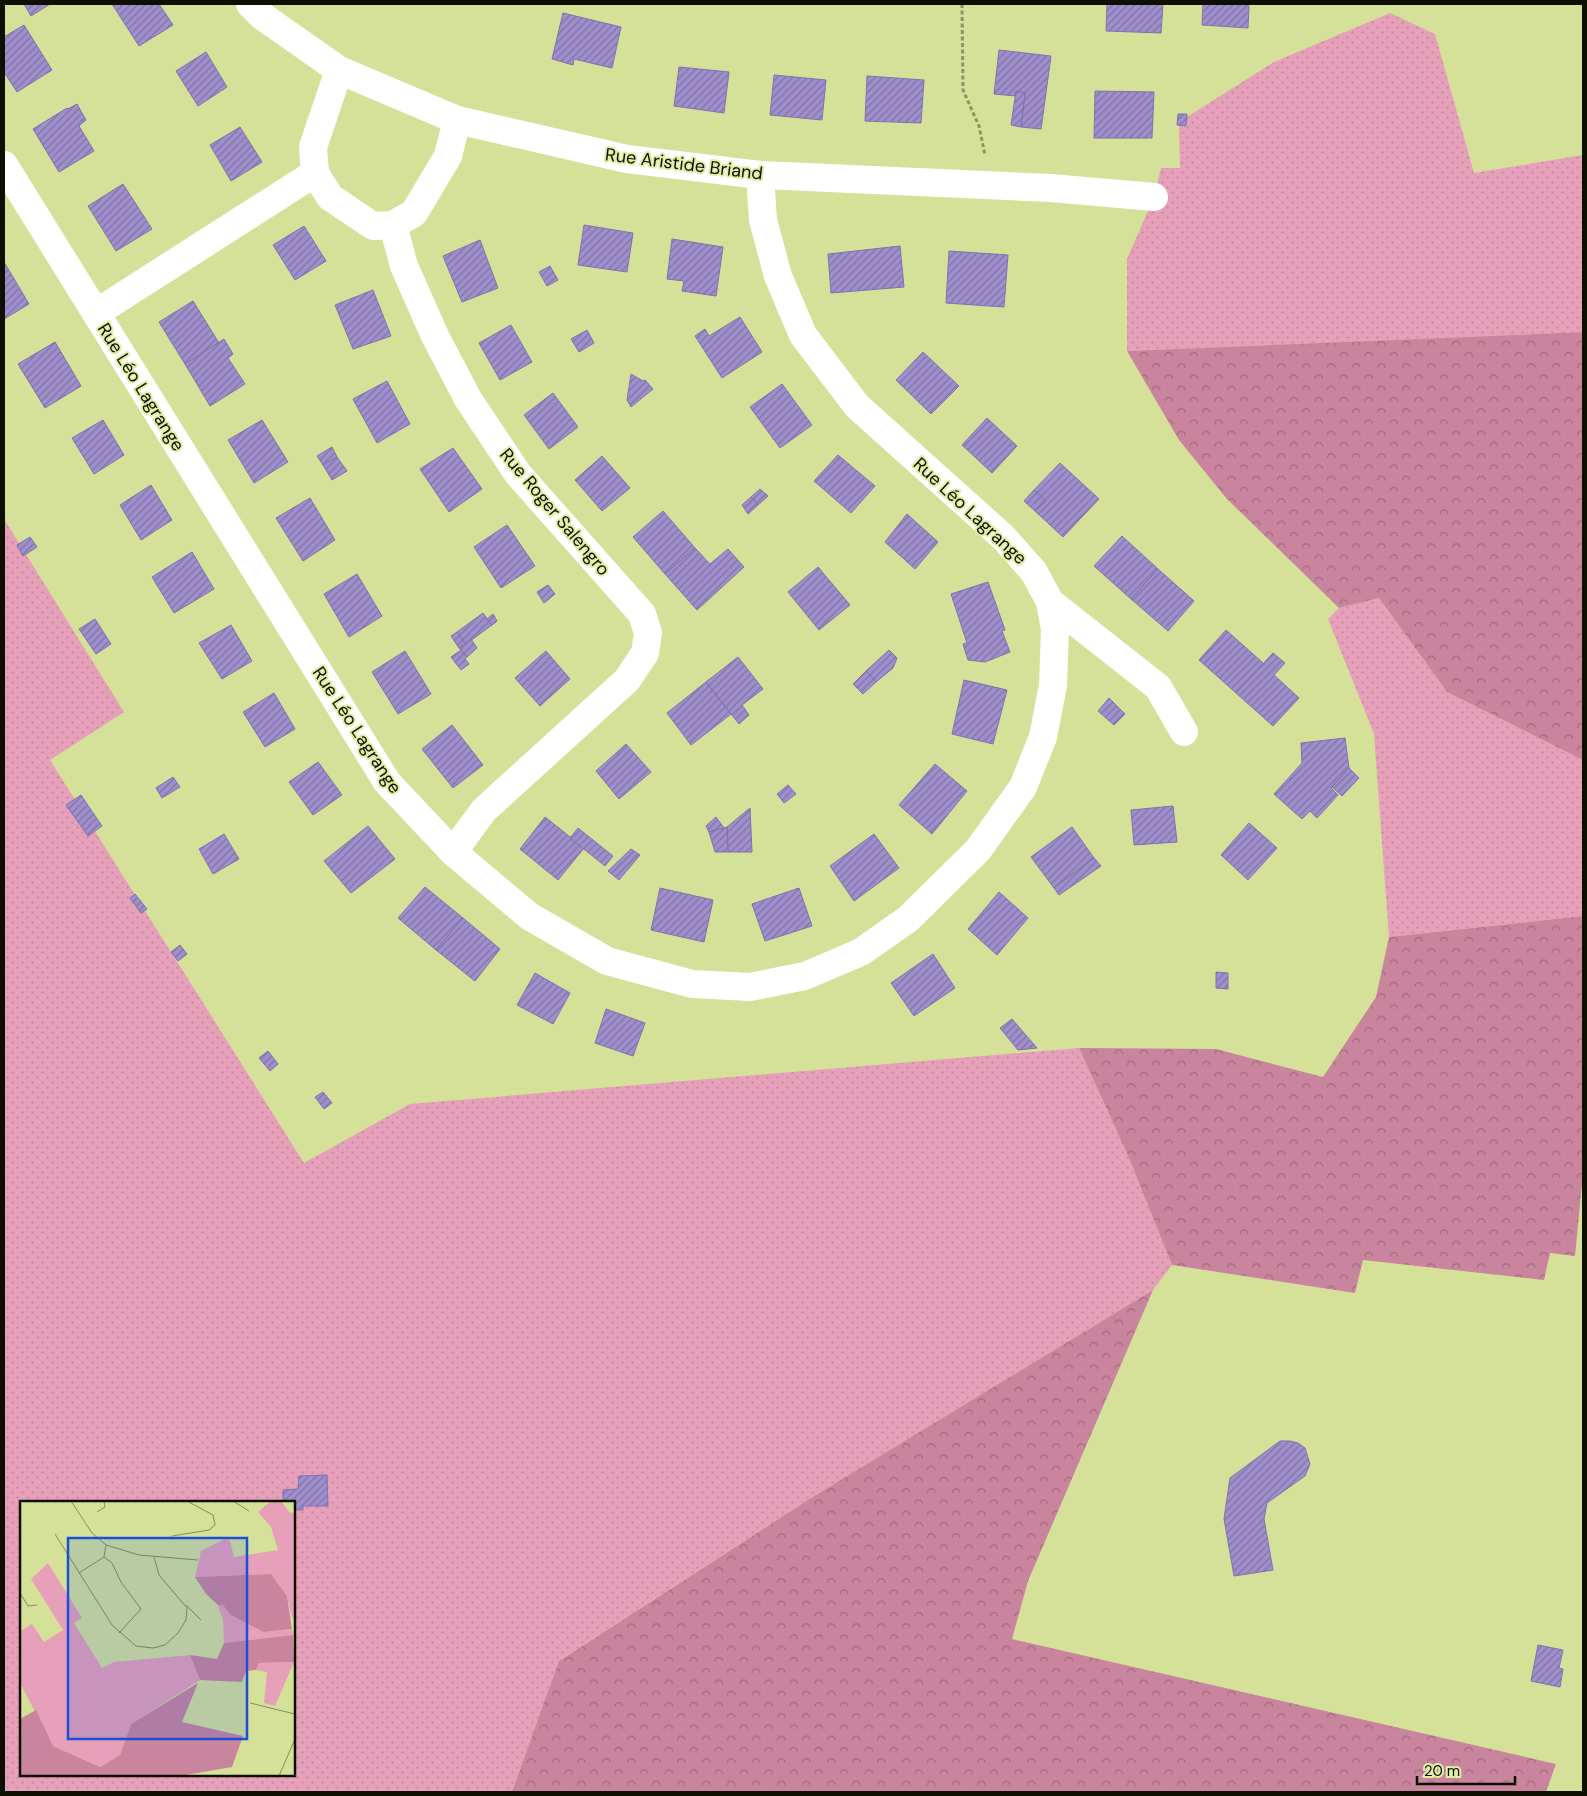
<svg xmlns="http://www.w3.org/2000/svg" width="1587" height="1796" font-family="'DM Sans',sans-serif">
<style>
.grass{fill:url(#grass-dots);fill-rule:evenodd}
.forest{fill:url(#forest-crowns)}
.building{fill:url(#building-hatch);stroke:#8070ad}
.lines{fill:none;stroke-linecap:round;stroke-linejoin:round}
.path{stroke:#8c9561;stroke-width:3;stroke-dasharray:4 2.5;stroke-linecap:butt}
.minor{stroke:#fff;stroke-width:28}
.labels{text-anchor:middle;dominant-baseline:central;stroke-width:4;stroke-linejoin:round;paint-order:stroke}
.street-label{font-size:18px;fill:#0d1000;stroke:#e2eea6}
.inset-road{fill:none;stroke:#858d5c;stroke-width:1}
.view{fill:#1d4ed8;fill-opacity:0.15;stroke:#1d4ed8;stroke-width:2.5}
.inset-edge{fill:none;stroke:#0d1000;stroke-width:2.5}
</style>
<defs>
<pattern id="grass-dots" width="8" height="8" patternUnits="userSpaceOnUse" patternTransform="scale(1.25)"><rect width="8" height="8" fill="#e6a0ba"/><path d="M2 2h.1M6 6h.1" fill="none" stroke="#c4899e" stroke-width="1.8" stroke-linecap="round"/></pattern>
<pattern id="forest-crowns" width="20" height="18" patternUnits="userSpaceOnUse" patternTransform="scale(1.25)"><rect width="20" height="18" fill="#c9849e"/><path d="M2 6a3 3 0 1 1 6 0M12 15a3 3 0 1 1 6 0" fill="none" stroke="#a26b7e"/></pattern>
<pattern id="building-hatch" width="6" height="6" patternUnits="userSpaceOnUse" patternTransform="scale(1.25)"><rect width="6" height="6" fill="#9f8fcd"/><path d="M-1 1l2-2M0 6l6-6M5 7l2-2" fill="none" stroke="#8073a4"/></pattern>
</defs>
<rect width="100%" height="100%" fill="#d5e199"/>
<g class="grass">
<polygon points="1390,13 1435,34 1474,173 1583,155 1583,332 1127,351 1127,259 1154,197 1161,168 1180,168 1179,122 1274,62"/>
<path d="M 4,519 L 124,712 L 50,760 L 304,1163 L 410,1104 L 1079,1048 L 1129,1158 L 1172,1265 L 1153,1290 L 811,1498 L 560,1660 L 512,1792 L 4,1792 ZM 21,1502 L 294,1502 L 294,1775 L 21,1775 Z"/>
<polygon points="1379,598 1447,692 1583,760 1583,916 1389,937 1374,734 1328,619 1339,608"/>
</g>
<g class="forest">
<polygon points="1583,332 1583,760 1447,692 1379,598 1339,608 1227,499 1179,440 1127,351"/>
<polygon points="1583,916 1583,1184 1582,1184 1575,1256 1550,1253 1544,1280 1363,1260 1355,1293 1172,1265 1129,1158 1079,1048 1216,1049 1323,1077 1376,997 1389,937"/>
<polygon points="1153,1290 1028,1581 1012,1639 1556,1764 1546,1792 512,1792 559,1661 811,1498"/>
</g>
<g class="building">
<polygon points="24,4 50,4 31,16"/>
<polygon points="112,4 159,4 173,25 139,46"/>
<polygon points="1107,4 1163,4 1161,33 1106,31"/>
<polygon points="1203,4 1244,4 1249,6 1248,28 1202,25"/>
<polygon points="563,13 621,27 612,68 574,59 573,65 552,59"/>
<polygon points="24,25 52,70 17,92 4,72 4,37"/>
<polygon points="999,50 1051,56 1041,129 1021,127 1025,93 1016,91 1016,96 994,94"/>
<polygon points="206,52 227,87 198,106 176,71"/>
<polygon points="679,67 729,72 724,113 674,106"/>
<polygon points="774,75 826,80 822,120 770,115"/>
<polygon points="867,76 924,80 921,123 865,121"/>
<polygon points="1016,91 1025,93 1021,127 1011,125"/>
<polygon points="1095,91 1154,92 1152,138 1094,138"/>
<polygon points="77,104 86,120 79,126 94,151 59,172 33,129 67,108 68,109"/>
<polygon points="1178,114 1187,114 1186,126 1177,125"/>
<polygon points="240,127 262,162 231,181 210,145"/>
<polygon points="123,184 152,229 116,251 88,206"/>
<polygon points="584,225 633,233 627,272 578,265"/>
<polygon points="304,226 326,261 295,280 273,245"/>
<polygon points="672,239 723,247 716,296 682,291 684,281 667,279"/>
<polygon points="480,240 498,288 462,302 443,256"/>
<polygon points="900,246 904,287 831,293 828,254"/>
<polygon points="949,251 1008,255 1004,307 946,303"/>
<polygon points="4,262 29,304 4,319"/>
<polygon points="550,266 558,280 547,286 539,272"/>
<polygon points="373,290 391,336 353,349 335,305"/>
<polygon points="193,301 219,343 185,364 159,322"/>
<polygon points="740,317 762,352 722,378 695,336 705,329 709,336"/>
<polygon points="511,325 532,362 500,380 479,343"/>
<polygon points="587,330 594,343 579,352 571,339"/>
<polygon points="224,339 233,354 228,358 245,384 210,406 185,364"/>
<polygon points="55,342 81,386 45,408 18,364"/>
<polygon points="923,352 959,386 931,414 896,380"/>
<polygon points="631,374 643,381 645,380 653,389 631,407 627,400"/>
<polygon points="387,381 410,424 377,443 353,399"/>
<polygon points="782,384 812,425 780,448 750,407"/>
<polygon points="553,393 578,427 549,449 524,415"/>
<polygon points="987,418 1017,446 992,473 962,445"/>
<polygon points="103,420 124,455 94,474 72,438"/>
<polygon points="262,420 288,462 254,483 228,440"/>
<polygon points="332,447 337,457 323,465 317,456"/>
<polygon points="453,448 482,489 449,512 420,469"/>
<polygon points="838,455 875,486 851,513 814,481"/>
<polygon points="602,456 630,488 602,511 575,480"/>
<polygon points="337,457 347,471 332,480 323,465"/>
<polygon points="1060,463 1099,499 1063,537 1035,511 1046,501 1034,490"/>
<polygon points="151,485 172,520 141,540 120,505"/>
<polygon points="760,489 768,496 758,505 751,497"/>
<polygon points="1034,490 1046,501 1035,511 1024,501"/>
<polygon points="751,497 758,505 748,514 742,505"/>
<polygon points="310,498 335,540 303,561 276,518"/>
<polygon points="663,511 695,548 665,574 633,537"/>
<polygon points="907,514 938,542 915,569 885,542"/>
<polygon points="507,525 535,566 501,588 474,547"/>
<polygon points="1122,536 1158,569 1131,599 1094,566"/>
<polygon points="30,537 37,547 23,556 17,545"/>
<polygon points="695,548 710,564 728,549 744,567 697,610 665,574"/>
<polygon points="192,552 214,589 174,613 152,577"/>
<polygon points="818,567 850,605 819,630 788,592"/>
<polygon points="1158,569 1194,601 1168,631 1131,599"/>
<polygon points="357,574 382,616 349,637 324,594"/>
<polygon points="988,582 1005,630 1002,631 1010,652 985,662 968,660 963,644 967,643 951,594"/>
<polygon points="548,585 555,594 544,603 537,592"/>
<polygon points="483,613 492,625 466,644 457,632"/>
<polygon points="493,614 497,621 492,625 487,619"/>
<polygon points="95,619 111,644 96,654 79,629"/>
<polygon points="231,625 252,661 222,679 199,643"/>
<polygon points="1226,630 1263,663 1236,693 1199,660"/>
<polygon points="457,632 466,644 459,648 451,636"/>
<polygon points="471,639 477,648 467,657 459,648"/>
<polygon points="461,650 467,657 465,659 469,664 461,670 451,657"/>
<polygon points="889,650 897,658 893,668 876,682 866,671"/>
<polygon points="405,651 431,694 398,714 372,672"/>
<polygon points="546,651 570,679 540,706 515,678"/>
<polygon points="1273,653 1285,663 1274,675 1299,698 1273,726 1236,693"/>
<polygon points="738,657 763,689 742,705 749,715 739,724 706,682"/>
<polygon points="866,671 876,682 863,694 853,684"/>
<polygon points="964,680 1007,690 993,744 952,734"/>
<polygon points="706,682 731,714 691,745 667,713"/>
<polygon points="274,693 295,729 265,747 243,712"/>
<polygon points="1109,698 1125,714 1114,725 1098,711"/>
<polygon points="452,725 483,765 453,788 422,749"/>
<polygon points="1345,738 1349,768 1331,788 1338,795 1317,818 1310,811 1302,819 1274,794 1302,763 1301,743"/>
<polygon points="626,744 651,772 619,799 596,771"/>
<polygon points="318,762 342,795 313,815 289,782"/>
<polygon points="935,764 967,791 932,834 899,805"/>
<polygon points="1349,768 1359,778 1342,796 1332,787"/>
<polygon points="173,777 180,787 162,798 156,788"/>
<polygon points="788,785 796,794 784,803 777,794"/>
<polygon points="81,795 102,826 88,836 66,805"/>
<polygon points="1173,806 1177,842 1134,845 1131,810"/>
<polygon points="750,808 752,852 728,852 727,827"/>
<polygon points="545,817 584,848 558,880 520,849"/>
<polygon points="716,817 724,828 709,832 706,826"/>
<polygon points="1249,823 1277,848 1248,880 1221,855"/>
<polygon points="368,826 395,859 351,893 324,861"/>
<polygon points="727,827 728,852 715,852 709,832"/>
<polygon points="1072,827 1094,858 1054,888 1031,857"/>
<polygon points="578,828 613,856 605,866 570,838"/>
<polygon points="224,834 239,859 213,874 199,849"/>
<polygon points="874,834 899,868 854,901 830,866"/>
<polygon points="631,849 640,855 619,880 608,871"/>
<polygon points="1094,858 1101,866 1059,895 1054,888"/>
<polygon points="425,887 463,918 436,950 398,918"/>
<polygon points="660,888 713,900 704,942 651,930"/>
<polygon points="799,888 812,926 765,941 752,904"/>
<polygon points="999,892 1028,918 997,955 968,929"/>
<polygon points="135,894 147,909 141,913 130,898"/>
<polygon points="463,918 500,949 475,981 436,950"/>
<polygon points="180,945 187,954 178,961 171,952"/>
<polygon points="933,954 955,988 914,1016 891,983"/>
<polygon points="1216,972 1228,973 1228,989 1216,988"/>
<polygon points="535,973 570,993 553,1024 517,1005"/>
<polygon points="606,1009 645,1023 633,1056 595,1043"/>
<polygon points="1012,1019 1037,1048 1018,1050 1000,1028"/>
<polygon points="268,1051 278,1064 270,1071 259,1058"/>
<polygon points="323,1092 332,1103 324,1109 315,1097"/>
<polygon points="1280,1441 1290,1441 1298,1443 1305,1448 1310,1464 1305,1476 1267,1503 1264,1519 1273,1570 1234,1576 1224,1519 1230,1478"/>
<polygon points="327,1475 328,1506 303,1506 303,1510 294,1510 294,1502 283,1502 283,1490 298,1489 299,1476"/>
<polygon points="1538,1645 1563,1650 1559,1668 1563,1669 1560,1687 1531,1681"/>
</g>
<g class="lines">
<polyline class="path" points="962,4 963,90 979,126 985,155"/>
<g class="minor">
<polyline points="250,4 262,16 339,70 457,120 627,159 760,175 1051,188 1154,197"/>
<polyline points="339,70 313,147 315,173 330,197 373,226 393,225 404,266 435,336 468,399 518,474 642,614 648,633 645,653 627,680 484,810 453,852"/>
<polyline points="4,165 387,782 453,852 529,916 607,961 692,984 750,987 805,976 861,952 908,919 978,850 1023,787 1043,737 1053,685 1055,629 1050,602 1034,572 1003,537 857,406 803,335 778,276 763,220 760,175"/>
<polyline points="393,225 414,213 448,156 457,120"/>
<polyline points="96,313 315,173"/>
<polyline points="1050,602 1158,687 1184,732"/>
</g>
</g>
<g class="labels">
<g class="street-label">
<text transform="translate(684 164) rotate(7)">Rue Aristide Briand</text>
<text transform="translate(141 387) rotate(58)">Rue Léo Lagrange</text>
<text transform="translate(970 511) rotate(43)">Rue Léo Lagrange</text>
<text transform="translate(555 512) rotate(50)">Rue Roger Salengro</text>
<text transform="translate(357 730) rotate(57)">Rue Léo Lagrange</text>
</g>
</g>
<g transform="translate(20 1501)">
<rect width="275" height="275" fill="#d5e199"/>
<path d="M 251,0 L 261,0 L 270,12 L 275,11 L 275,116 L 272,117 L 267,95 L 251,73 L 175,76 L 181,50 L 205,38 L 210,40 L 214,56 L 258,49 L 251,26 L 238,11 ZM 28,62 L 62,117 L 54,122 L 82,167 L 94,161 L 170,154 L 180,179 L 111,223 L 100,254 L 80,266 L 33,245 L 0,182 L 0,130 L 12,123 L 24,141 L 43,129 L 11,78 ZM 203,104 L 244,131 L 272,128 L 273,134 L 204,142 L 203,119 L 198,106 ZM 274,161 L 255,205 L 244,202 L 247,171 L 236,169 L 239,162 Z" fill="#e6a0ba"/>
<path d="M 251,73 L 267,95 L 272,128 L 244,131 L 211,114 L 203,104 L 199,105 L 186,93 L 175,76 ZM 273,134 L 274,161 L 239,162 L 236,169 L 226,170 L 222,181 L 180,179 L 170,154 L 197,158 L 204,142 ZM 178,182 L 162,221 L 223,235 L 212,266 L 160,275 L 0,275 L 0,218 L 16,209 L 33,245 L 80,266 L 100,254 L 111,223 Z" fill="#c9849e"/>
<path class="inset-road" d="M 51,0 L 72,32 L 86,44 L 119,54 L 178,59M 213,0 L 229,10M 77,11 L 85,6 L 84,0M 35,33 L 92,124 L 116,145 L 133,147 L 145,144 L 158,132 L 166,119 L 167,107 L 139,74 L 134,56M 152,35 L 189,29 L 195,24 L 193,14 L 167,0M 86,44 L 84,56 L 92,62 L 101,81 L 121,108 L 99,132M 59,72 L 84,56M 0,92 L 8,105 L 17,104M 166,104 L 181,119M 230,202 L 275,213M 259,275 L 275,238"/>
<path class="view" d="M 48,37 L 227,37 L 227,238 L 48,238 Z"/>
<rect width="275" height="275" class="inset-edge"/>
</g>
<rect width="1587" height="1796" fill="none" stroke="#0d1000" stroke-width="10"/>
<path d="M1417 1776v8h98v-8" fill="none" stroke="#0d1000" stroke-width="2.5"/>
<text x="1424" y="1776" font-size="15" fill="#0d1000" stroke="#e2eea6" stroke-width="4" paint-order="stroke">20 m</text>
</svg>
